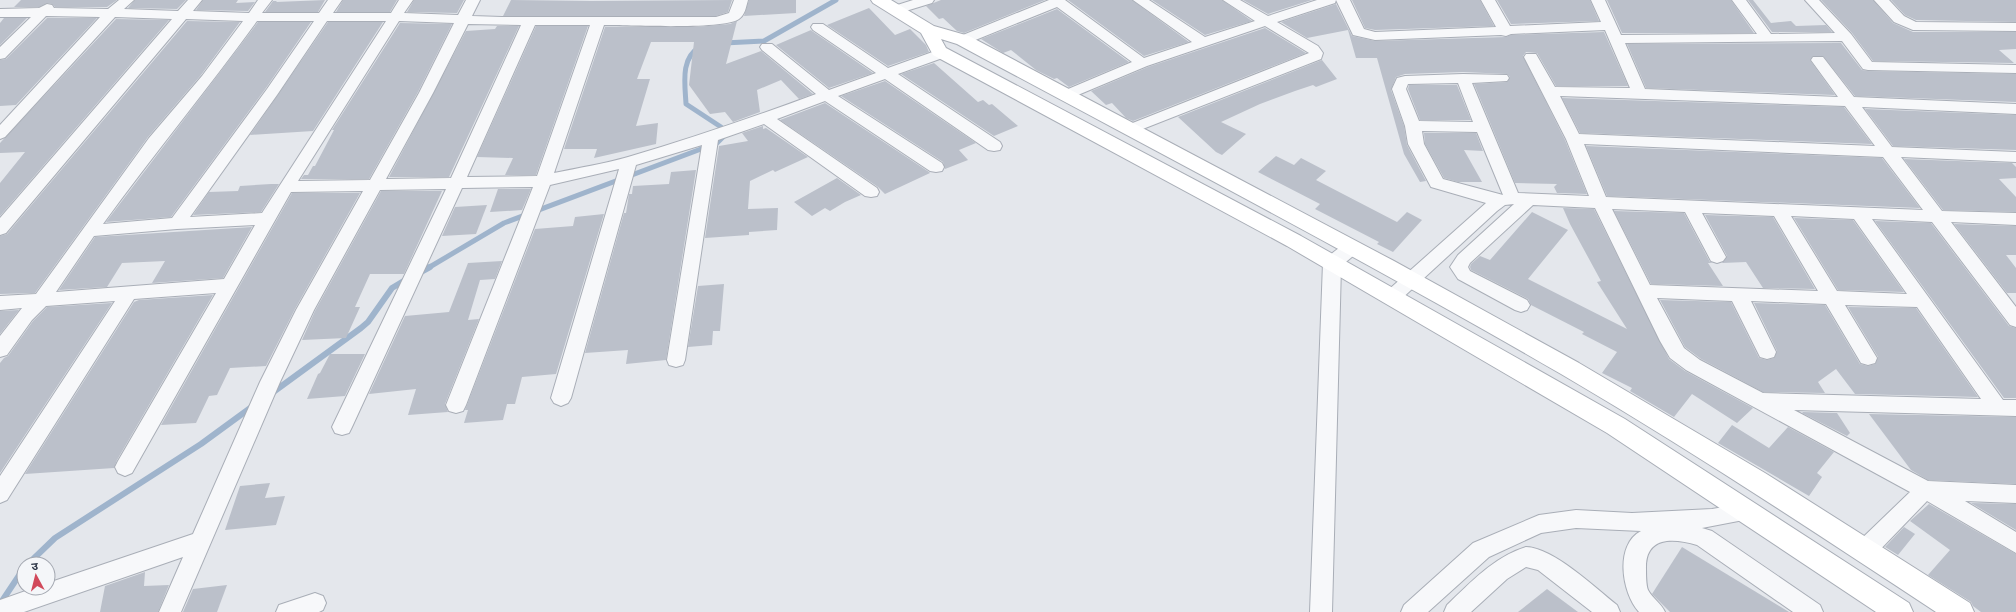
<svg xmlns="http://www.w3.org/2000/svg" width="2016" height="612" font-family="Roboto,'Noto Sans Devanagari',sans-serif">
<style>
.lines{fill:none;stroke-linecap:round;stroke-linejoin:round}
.stream-far1{stroke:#9fb4cc;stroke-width:5}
.stream{stroke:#9fb4cc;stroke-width:6}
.building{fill:#bbc0ca}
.minor-casing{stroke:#a9aeb7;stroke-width:2}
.secondary-casing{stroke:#a9aeb7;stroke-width:2}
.minor{fill:#f7f8fa;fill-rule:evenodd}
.secondary{fill:#fff;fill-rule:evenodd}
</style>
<rect width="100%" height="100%" fill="#e4e7ec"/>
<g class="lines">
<g class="stream-far1">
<polyline points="724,43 764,41 836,0"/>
<path d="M 428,268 L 504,223 L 717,143 L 724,136 L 721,127 L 686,104 C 685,84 680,58 700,47"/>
</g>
<g class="stream">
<polyline points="419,273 430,267"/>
<polyline points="272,393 361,328 368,322 392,288 407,279"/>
<polyline points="28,564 55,538 201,444 253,406"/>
<polyline points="0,604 24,568"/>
</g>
</g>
<g class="building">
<polygon points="21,0 117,0 107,7 55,7 52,4 47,3 39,7 14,7"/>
<polygon points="135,0 186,0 177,9 128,8"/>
<polygon points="203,0 238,0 236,3 255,2 248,11 196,10"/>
<polygon points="325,0 318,12 265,12 273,1 277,1 276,2"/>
<polygon points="343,0 397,0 390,12 336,12"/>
<polygon points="414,0 464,0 457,13 407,12"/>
<polygon points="511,0 592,1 732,0 728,12 716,16 503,16"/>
<polygon points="749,0 796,0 796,13 744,16"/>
<polygon points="941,0 1045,0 964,33 957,31 943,18 939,19 926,6"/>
<polygon points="1068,0 1132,0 1189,42 1144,56"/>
<polygon points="1152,0 1222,0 1252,21 1205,35"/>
<polygon points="1243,0 1312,0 1268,14"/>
<polygon points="1352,0 1480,0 1494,26 1375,30 1365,28"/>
<polygon points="1497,0 1590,0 1599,21 1511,24"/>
<polygon points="1607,0 1731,0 1754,33 1622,33"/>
<polygon points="1748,0 1753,0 1771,23 1791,21 1796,26 1826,25 1832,32 1772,32"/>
<polygon points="1821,0 1873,0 1893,23 1913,32 2016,32 2016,49 1999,50 2014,63 1873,61 1852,33"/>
<polygon points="1891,0 2016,0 2016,22 1916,20 1905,15"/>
<polygon points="1336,4 1352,36 1375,41 1506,37 1511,35 1604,32 1628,86 1556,86 1537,53 1526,52 1523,56 1565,140 1587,194 1557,193 1554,187 1557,184 1515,183 1474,84 1507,82 1510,77 1507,74 1463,72 1405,74 1396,77 1391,90 1404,126 1407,145 1426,181 1420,182 1404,154 1377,58 1356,58 1348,30 1307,38 1281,22"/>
<polygon points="869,8 895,35 910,29 926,45 929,52 888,66 827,25"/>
<polygon points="1057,9 1129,62 1069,87 1057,78 1054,79 1036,70 1011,50 1003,53 981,39"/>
<polygon points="4,18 27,18 0,45 0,23"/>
<polygon points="47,18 97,18 16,105 0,106 0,60 6,59"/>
<polygon points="116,19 169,20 0,216 0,183 25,152 0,153 0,143"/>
<polygon points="187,21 240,22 201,75 148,137 35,293 0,294 0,236 7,234"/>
<polygon points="737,21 726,64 761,51 813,94 799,99 781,80 757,90 760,112 733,122 725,112 710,114 689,85 694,42 651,42 637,79 650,79 636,126 658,123 656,144 594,158 597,149 564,149 605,27 696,27 730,24"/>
<polygon points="258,22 311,22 266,88 171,217 106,222"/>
<polygon points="328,22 383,22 313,131 250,135"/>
<polygon points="400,23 452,24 418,92 369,179 301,179 304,175 308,175 313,166 315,166 334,130 332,130"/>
<polygon points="497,26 519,26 449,177 389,177 466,31 495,29"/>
<polygon points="536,26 588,26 536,175 505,175 513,158 477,157"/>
<polygon points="1265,28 1306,53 1133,121 1126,118 1112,103 1106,105 1091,91 1148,67"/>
<polygon points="811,30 812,31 873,73 829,88 776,45"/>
<polygon points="1841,43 1862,70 1868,71 2016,74 2016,102 1855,96 1823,56 1813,56 1810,60 1835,95 1646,88 1627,44"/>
<polygon points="1322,60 1337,79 1316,87 1313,85 1295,91 1260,104 1221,122 1246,134 1222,155 1216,152 1178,117"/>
<polygon points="934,63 978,102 983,100 989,105 992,104 1018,126 994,136 901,74"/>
<polygon points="885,81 976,143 959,150 968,160 945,169 943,162 841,96"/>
<polygon points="1409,85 1457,85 1471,120 1420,120 1408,89"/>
<polygon points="1562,98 1844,107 1872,144 1580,133"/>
<polygon points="825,103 929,172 930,173 885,194 878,187 780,120"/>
<polygon points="1865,109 2016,115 2016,150 1893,146"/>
<polygon points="763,126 763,129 766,128 808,157 775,172 773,170 750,181 748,209 778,208 777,230 749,232 749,235 705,238 719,146 748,141 742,133"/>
<polygon points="1424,133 1476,133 1483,151 1464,150 1482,182 1458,182 1444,178 1425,144"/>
<polygon points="1586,146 1882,158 1920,208 1607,196"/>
<polygon points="1276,156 1294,165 1301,158 1326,171 1316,180 1397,222 1407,212 1422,220 1393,252 1377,244 1379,242 1315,209 1320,204 1258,172"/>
<polygon points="1904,159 2012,163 2016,167 2016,178 1999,179 2016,197 2016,212 1943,210"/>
<polygon points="696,170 666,360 626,364 628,350 585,353 624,213 626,213 629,194 632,194 633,186 669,184 671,172"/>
<polygon points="837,178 861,195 845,202 830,211 825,208 812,216 794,202"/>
<polygon points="271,184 279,184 261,212 193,215 209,192 238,191 240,186"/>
<polygon points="498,189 531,189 522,210 490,212"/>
<polygon points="381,191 442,191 404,274 370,274 355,307 360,307 346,338 302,340 315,311"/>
<polygon points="292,193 360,193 295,309 266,366 230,368 217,395 209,396 196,423 161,425"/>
<polygon points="487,205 476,234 442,236 455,207"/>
<polygon points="1563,208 1594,209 1669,359 1685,371 1753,408 1737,423 1692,394 1674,417 1630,391 1632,388 1602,373 1617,352 1582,334 1584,332 1531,305 1528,299 1471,270 1470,267 1471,264 1480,256 1490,260 1532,212 1568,230 1528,279 1627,329 1597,282 1601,281 1570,224"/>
<polygon points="1614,211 1684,213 1710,262 1713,263 1708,263 1723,286 1651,284"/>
<polygon points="604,214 556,374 522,377 515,404 507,404 503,420 464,423 468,410 465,410 535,229 573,226 575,217"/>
<polygon points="1705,215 1773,217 1815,289 1763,288 1746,262 1722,263 1727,256"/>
<polygon points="1794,218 1853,220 1904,292 1838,290"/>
<polygon points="1875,221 1931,223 2009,326 2016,328 2016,398 2004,398"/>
<polygon points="1954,224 2016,226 2016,255 2006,255 2016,268 2016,293 2007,293"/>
<polygon points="252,227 223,278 152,283 165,261 122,263 107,287 59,290 95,237"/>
<polygon points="502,261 495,279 480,280 468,320 479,319 445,404 448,412 408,415 416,389 369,394 405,316 449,312 468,263"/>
<polygon points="724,284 720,331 713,331 712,345 688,347 698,286"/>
<polygon points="213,295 117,460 114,468 25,474 134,302 139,300"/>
<polygon points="1660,300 1731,302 1759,358 1767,360 1774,358 1777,351 1754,303 1825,305 1860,364 1868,366 1875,364 1878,357 1848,307 1916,308 1978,397 1855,394 1836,369 1818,382 1825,393 1763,392 1701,359 1685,347"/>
<polygon points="112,303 0,473 0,363 4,358 8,356 33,321 47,307"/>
<polygon points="19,310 0,334 0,311"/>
<polygon points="330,354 365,354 345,396 307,399 318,374 320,373"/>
<polygon points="1803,412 1837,413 1850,433 1847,436 1802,413"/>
<polygon points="1869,414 2016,417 2016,484 1928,480 1911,470"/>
<polygon points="1732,425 1769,448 1788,427 1834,452 1817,473 1822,477 1809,496 1718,443"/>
<polygon points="270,483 265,498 285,496 276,525 225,530 240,486"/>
<polygon points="1971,503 2016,504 2016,530"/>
<polygon points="1929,504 2016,554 2016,612 1981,612 1973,606 1971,602 1928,575 1950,550 1910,521"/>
<polygon points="1904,527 1915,534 1898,555 1885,547"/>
<polygon points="1682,547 1789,612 1670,612 1652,594"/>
<polygon points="145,572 144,586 169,585 158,612 100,612 105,586"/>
<polygon points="227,585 217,612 183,612 193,589"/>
<polygon points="1547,589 1578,612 1518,612"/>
</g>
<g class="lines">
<defs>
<g id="minor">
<path d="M 119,0 L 134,0 L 124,9 L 178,11 L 188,0 L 202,0 L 193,11 L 249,13 L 258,0 L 272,0 L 262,13 L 319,13 L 328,0 L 342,0 L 333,13 L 391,13 L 399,0 L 413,0 L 404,13 L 458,15 L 466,0 L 480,0 L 472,16 L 502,17 L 716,17 L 729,13 L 734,0 L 748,0 C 746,7 745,15 739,19 C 724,30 628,25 604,25 L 554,173 C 578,168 604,164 628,157 C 693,138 754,117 816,94 L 762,50 L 760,47 L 762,44 L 772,44 L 829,90 L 876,73 L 813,30 L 811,27 L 813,24 L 823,24 L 888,68 L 938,50 L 948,50 L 950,53 L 948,56 L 898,74 L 1000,142 L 1002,146 L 1000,150 L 994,151 L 988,150 L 885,79 L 838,96 L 942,163 L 944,167 L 942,171 L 936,172 L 930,171 L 825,101 L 777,119 L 877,188 L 879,192 L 877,196 L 871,197 L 865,196 L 764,124 L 718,140 L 685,360 L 683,365 L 676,367 L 669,365 L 667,360 L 702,145 L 636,165 L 571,398 L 568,403 L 561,406 L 554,403 L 551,398 L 619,169 L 550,185 L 466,405 L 463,411 L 456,413 L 449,411 L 446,405 L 533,187 L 462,188 L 352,427 L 349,433 L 342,435 L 335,433 L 332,427 L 446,189 L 380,190 L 314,310 L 280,382 L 181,612 L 159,612 L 183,557 L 24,612 L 0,612 L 0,600 L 34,588 L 48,588 L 48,583 L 193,534 L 260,382 L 296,310 L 363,191 L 291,192 L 132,473 L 125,476 L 118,473 L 115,467 L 118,461 L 216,293 L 134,299 L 7,500 L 0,503 L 0,476 L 115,301 L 46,306 L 32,320 L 7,355 L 0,357 L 0,336 L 22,308 L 0,310 L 0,296 L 36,294 L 149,138 L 202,76 L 243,21 L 186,19 L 6,233 L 0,235 L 0,218 L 172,19 L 115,17 L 5,137 L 0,139 L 0,125 L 100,17 L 46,16 L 5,58 L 0,59 L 0,47 L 31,17 L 0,17 L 0,9 L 39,8 L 47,4 L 52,5 L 54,8 L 108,9 ZM 257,21 L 314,21 L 267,89 L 172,218 L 103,224 C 153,155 207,90 257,21 ZM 327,21 L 386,21 L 262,213 L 190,217 L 277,95 ZM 399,21 L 454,23 L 419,93 L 370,180 L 298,181 ZM 468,24 L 521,25 L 451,178 L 386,179 L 433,93 ZM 535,25 L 590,25 L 537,176 L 467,177 ZM 255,225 L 224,279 L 56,292 L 94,236 L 177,229 Z"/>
<polygon points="913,0 934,0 932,3 896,14 891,13 889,10 891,7"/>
<path d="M 1049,0 L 1065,0 L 1144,58 L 1192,42 L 1133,0 L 1149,0 L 1205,37 L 1255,21 L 1223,0 L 1240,0 L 1268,16 L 1317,0 L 1350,0 L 1364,29 L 1375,32 L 1496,27 L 1481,0 L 1495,0 L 1510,26 L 1601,22 L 1591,0 L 1605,0 L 1621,35 L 1757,34 L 1732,0 L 1746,0 L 1771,34 L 1835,33 L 1805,0 L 1819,0 L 1851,34 L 1872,62 L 2016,65 L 2016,73 L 1868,70 L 1863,69 L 1842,41 L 1625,43 L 1645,89 L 1838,97 L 1811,60 L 1813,57 L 1823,57 L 1854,97 L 2016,104 L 2016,114 L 1862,107 L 1892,147 L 2016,152 L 2016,162 L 1901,157 L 1942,211 L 2016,213 L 2016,225 L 1951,222 L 2016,307 L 2016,327 L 2010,325 L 1932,222 L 1872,219 L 2003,400 L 2016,400 L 2016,416 L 1794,410 L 1928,481 L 2016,485 L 2016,503 L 1965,501 L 2016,532 L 2016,553 L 1927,501 L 1872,558 L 1864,561 L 1856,558 L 1853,551 L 1856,544 L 1910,492 L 1686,370 L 1670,358 L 1660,341 L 1595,208 L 1533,205 L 1470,263 L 1468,267 L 1470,271 L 1527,300 L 1530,305 L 1527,310 L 1521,312 L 1515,310 L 1458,279 L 1450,267 L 1458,255 L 1514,204 L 1505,205 L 1497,211 L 1398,302 L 1392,304 L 1386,302 L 1383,297 L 1386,292 L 1486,203 L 1431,187 L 1408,144 L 1405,126 L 1392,89 L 1397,78 L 1405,76 L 1463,74 L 1507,75 L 1509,78 L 1507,81 L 1472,83 L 1518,193 L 1589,196 L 1566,139 L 1524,57 L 1526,54 L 1536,54 L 1555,87 L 1630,88 L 1605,30 L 1511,34 L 1506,36 L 1501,35 L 1375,40 L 1353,35 L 1336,0 L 1335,3 L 1277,22 L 1318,46 L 1323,53 L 1321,59 L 1130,134 L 1125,132 L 1122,129 L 1125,126 L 1309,53 L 1265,26 L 1147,66 L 1066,100 L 1061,98 L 1059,95 L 1061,92 L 1132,62 L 1057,7 L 968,43 L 958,43 L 956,40 L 958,37 ZM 1458,83 L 1473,122 L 1419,121 L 1406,89 L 1408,84 ZM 1560,96 L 1845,106 L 1875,146 L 1579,134 ZM 1422,131 L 1477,132 L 1503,195 L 1443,179 L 1424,144 ZM 1584,144 L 1883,157 L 1923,210 L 1606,197 ZM 1612,209 L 1685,212 L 1711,261 L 1717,263 L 1723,261 L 1726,257 L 1702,213 L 1774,216 L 1818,291 L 1650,285 ZM 1791,216 L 1854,219 L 1907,294 L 1837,291 ZM 1657,298 L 1732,301 L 1760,357 L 1767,359 L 1774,357 L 1776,352 L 1751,301 L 1826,304 L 1861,363 L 1868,365 L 1875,363 L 1877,358 L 1845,305 L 1917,307 L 1981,399 L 1763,393 L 1700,360 L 1684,348 Z"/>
<polygon points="1874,0 1889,0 1904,16 1916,22 2016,23 2016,31 1913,30 1894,22"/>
<path d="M 1352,242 L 1358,244 L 1361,248 L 1358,252 L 1341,266 L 1332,612 L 1310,612 L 1323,263 C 1329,254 1342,245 1352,242 Z"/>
<path d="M 1747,503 L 1754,506 L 1758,512 L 1754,518 L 1702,528 L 1712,531 L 1820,605 L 1823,612 L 1793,612 L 1697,545 C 1673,538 1645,536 1646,569 C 1646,575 1646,585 1648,590 C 1653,599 1661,603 1665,612 L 1639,612 C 1622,594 1614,545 1641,531 L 1576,528 L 1541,533 L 1489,557 L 1428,612 L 1401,612 L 1404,605 L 1473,543 L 1539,515 L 1576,510 L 1632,513 L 1712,509 Z"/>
<path d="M 1526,547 C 1554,548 1594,587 1617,605 L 1620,612 L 1592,612 L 1538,570 L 1526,567 L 1507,579 L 1471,612 L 1444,612 L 1447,605 C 1471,582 1494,557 1526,547 Z"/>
<polygon points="315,593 323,596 326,603 323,610 319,612 276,612 279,605"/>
</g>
<path id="secondary" d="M 871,0 L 891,0 L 934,26 L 969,36 L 1394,261 L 1579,363 L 1765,473 L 1970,603 L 1974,612 L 1936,612 C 1813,531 1689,449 1561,374 C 1363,259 1159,153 957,44 L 941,39 L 946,48 L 1301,236 L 1625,419 L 1909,603 L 1913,612 L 1876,612 L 1607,433 L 1287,246 L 933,55 L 921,33 L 873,3 Z"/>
</defs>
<use href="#minor" class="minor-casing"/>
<use href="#secondary" class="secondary-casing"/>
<use href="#minor" class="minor"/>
<use href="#secondary" class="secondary"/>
</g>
<g transform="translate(36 576) rotate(353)"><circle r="19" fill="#f4f6f9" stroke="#a4a8b1"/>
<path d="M0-3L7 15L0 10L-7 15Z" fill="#d1495b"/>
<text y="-6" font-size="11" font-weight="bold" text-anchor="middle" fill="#2b3445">उ</text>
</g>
</svg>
